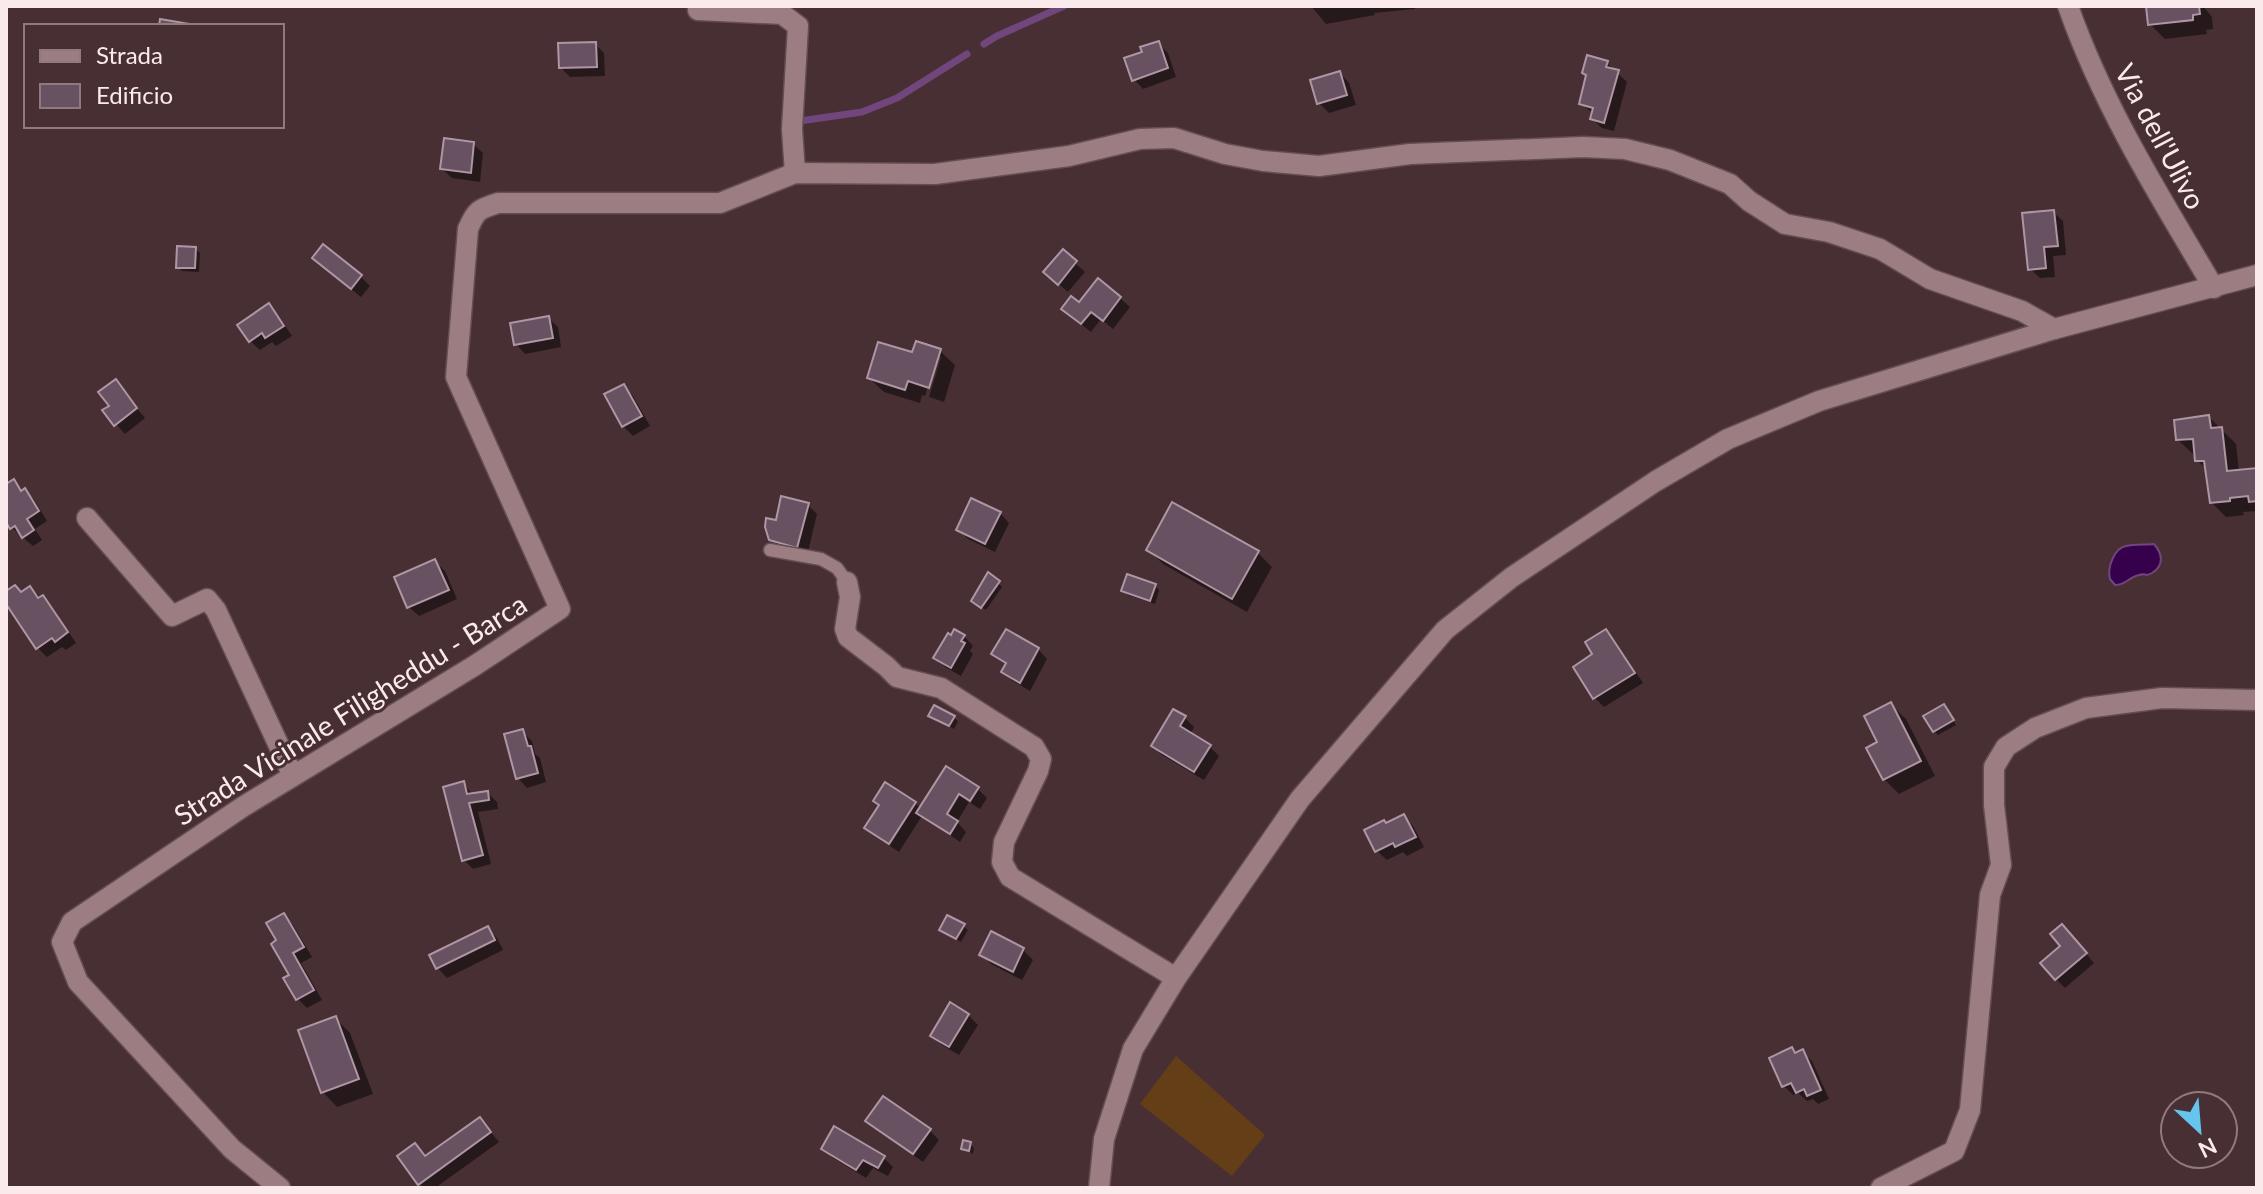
<svg xmlns="http://www.w3.org/2000/svg" width="2263" height="1194" font-family="Lato,sans-serif">
<style>
.green{fill:#633e16}
.water{fill:#36004c;stroke:#71467c;stroke-width:2}
.shadow{fill:#0007}
.lines{fill:none;stroke-linecap:round;stroke-linejoin:round}
.stream{stroke:#71467c;stroke-width:7}
.building{fill:#685160;stroke:#af96a5;stroke-width:2}
.lane-casing{stroke:#634e51;stroke-width:15}
.street-casing{stroke:#634e51;stroke-width:23}
.lane{stroke:#9c7e82;stroke-width:12}
.street{stroke:#9c7e82;stroke-width:20}
.labels{text-anchor:middle;dominant-baseline:central;stroke-width:6;stroke-linejoin:round;paint-order:stroke}
.street-label{font-size:28px;fill:#fbeaec;stroke:#482f33}
</style>
<rect width="100%" height="100%" fill="#482f33"/>
<polygon class="green" points="1176,1056 1265,1135 1232,1176 1140,1104"/>
<path class="water" d="M 2154,544 C 2162,553 2165,565 2152,573 C 2143,578 2149,572 2139,575 C 2129,577 2126,585 2115,585 L 2110,579 C 2107,568 2114,548 2126,546 C 2134,544 2145,545 2154,544 Z"/>
<g class="shadow">
<polygon points="1311,6 1415,6 1415,9 1374,13 1375,15 1326,24"/>
<polygon points="2148,6 2203,6 2212,17 2213,29 2206,30 2207,34 2165,39 2150,24"/>
<polygon points="1158,43 1168,53 1176,77 1143,89 1134,79 1144,53"/>
<polygon points="595,44 604,53 605,76 570,77 561,68"/>
<polygon points="1607,63 1627,82 1614,131 1602,128 1592,119 1594,114 1581,104"/>
<polygon points="1340,73 1349,83 1356,105 1329,113 1319,103"/>
<polygon points="473,144 483,153 480,182 452,178 442,169"/>
<polygon points="2053,212 2063,221 2066,255 2053,256 2055,277 2040,278 2030,269"/>
<polygon points="195,248 200,253 199,272 182,271 178,267"/>
<polygon points="1063,252 1085,272 1068,292 1055,281"/>
<polygon points="324,267 360,276 370,286 361,297"/>
<polygon points="1120,298 1130,307 1113,329 1101,319 1091,332 1073,318 1079,305"/>
<polygon points="269,306 278,315 292,336 276,346 272,342 260,350 250,341"/>
<polygon points="548,318 558,327 561,347 525,354 516,344"/>
<polygon points="940,351 955,365 944,402 929,397 941,357 937,357 925,396 922,395 920,403 884,392 869,378 914,355"/>
<polygon points="115,382 145,418 125,434 116,424 111,406"/>
<polygon points="624,386 633,396 650,426 633,436 623,426"/>
<polygon points="2209,417 2236,444 2239,472 2257,470 2257,511 2243,512 2244,515 2226,517 2211,502 2208,471 2197,460 2196,454 2193,454 2178,440"/>
<polygon points="13,482 34,500 47,521 35,529 42,540 33,546 12,528 6,518 6,486"/>
<polygon points="808,505 817,514 807,556 781,549 771,539 777,523"/>
<polygon points="1000,513 1009,523 995,552 968,539 958,529"/>
<polygon points="1148,549 1258,553 1272,567 1247,612 1163,564"/>
<polygon points="435,562 445,571 457,599 419,616 409,607"/>
<polygon points="998,583 1002,587 986,610 978,605"/>
<polygon points="1155,586 1159,590 1155,604 1128,595 1123,590"/>
<polygon points="30,588 52,607 76,643 66,650 62,647 47,657 37,647 6,601 6,593 22,594"/>
<polygon points="1606,631 1615,641 1643,683 1604,707 1595,698 1575,667 1595,654"/>
<polygon points="964,636 973,646 970,651 973,654 961,676 945,667 936,658"/>
<polygon points="1038,649 1047,659 1030,691 1013,681 1003,672 1007,665 994,654"/>
<polygon points="1891,705 1906,719 1935,776 1899,794 1884,779 1880,743"/>
<polygon points="1947,710 1956,725 1938,735 1934,731"/>
<polygon points="931,715 953,717 958,721 954,729"/>
<polygon points="1185,718 1194,727 1190,735 1209,746 1219,756 1204,780 1162,755 1153,746"/>
<polygon points="523,732 532,741 535,754 540,758 546,782 527,788 518,778"/>
<polygon points="946,769 978,789 987,798 980,809 969,802 957,822 966,832 960,842 922,816 899,852 876,837 867,828 915,803 921,809"/>
<polygon points="463,783 473,795 488,793 497,802 498,809 478,812 491,864 473,869 464,860"/>
<polygon points="1404,817 1413,826 1424,847 1407,856 1403,852 1387,860 1377,851 1386,825"/>
<polygon points="283,915 293,925 312,957 301,963 322,1000 307,1008 298,999 278,941"/>
<polygon points="963,926 968,930 961,942 941,929"/>
<polygon points="488,929 497,938 503,950 447,978 438,968"/>
<polygon points="992,934 1023,950 1033,960 1022,980 991,964 981,954"/>
<polygon points="2071,936 2094,963 2065,988 2056,979 2063,946"/>
<polygon points="968,1015 978,1025 959,1055 942,1045 933,1035"/>
<polygon points="336,1019 350,1033 373,1094 337,1107 323,1092"/>
<polygon points="1792,1049 1797,1054 1802,1052 1812,1061 1829,1099 1818,1104 1813,1099 1807,1101 1798,1093 1793,1095 1784,1086"/>
<polygon points="480,1119 499,1142 435,1188 424,1188 419,1183 415,1145 426,1158"/>
<polygon points="868,1121 929,1130 939,1140 923,1162 877,1130"/>
<polygon points="970,1143 974,1148 973,1154 963,1148"/>
<polygon points="824,1149 884,1158 893,1167 888,1176 873,1168 866,1178 833,1158"/>
</g>
<g class="lines">
<g class="stream">
<polyline points="984,44 997,36 1064,6"/>
<polyline points="800,121 862,112 897,98 967,54"/>
</g>
</g>
<g class="building">
<polygon points="2146,6 2199,6 2200,14 2193,15 2193,20 2148,25"/>
<polygon points="160,19 190,24 190,26 159,26"/>
<polygon points="1159,41 1168,68 1132,81 1124,58 1142,52 1140,47"/>
<polygon points="596,42 597,67 559,68 558,43"/>
<polygon points="1587,55 1608,61 1606,67 1619,70 1604,123 1590,119 1593,108 1579,104 1586,75 1582,73"/>
<polygon points="1340,71 1347,95 1317,104 1310,80"/>
<polygon points="444,138 474,142 471,173 440,169"/>
<polygon points="2054,210 2058,246 2044,247 2046,268 2028,270 2022,213"/>
<polygon points="323,244 362,275 351,289 312,258"/>
<polygon points="177,246 196,247 195,268 176,268"/>
<polygon points="1063,249 1077,261 1058,285 1043,272"/>
<polygon points="1098,278 1121,297 1103,321 1091,312 1081,324 1061,309 1071,296 1079,302"/>
<polygon points="269,303 284,326 265,338 262,333 249,342 237,325"/>
<polygon points="549,316 553,338 514,345 510,323"/>
<polygon points="916,341 941,349 929,388 908,381 905,390 867,378 878,342 912,352"/>
<polygon points="116,379 137,408 114,426 102,410 109,406 98,392"/>
<polygon points="624,384 642,416 622,427 604,394"/>
<polygon points="2209,415 2211,428 2222,427 2227,471 2257,468 2257,501 2249,502 2248,496 2230,498 2230,501 2210,503 2204,461 2195,461 2193,439 2176,440 2174,420"/>
<polygon points="14,479 21,491 25,488 39,511 27,519 34,530 22,538 15,526 10,529 6,522 6,484"/>
<polygon points="781,496 809,503 797,548 769,540 765,527 766,518 776,520"/>
<polygon points="971,498 1001,512 985,544 956,530"/>
<polygon points="1172,502 1259,551 1232,599 1146,550"/>
<polygon points="435,559 449,590 407,608 394,577"/>
<polygon points="988,572 1000,581 981,608 971,601"/>
<polygon points="1127,574 1156,584 1150,601 1121,591"/>
<polygon points="15,585 21,592 30,586 38,598 43,595 68,632 55,642 52,638 36,649 6,604 6,591"/>
<polygon points="954,629 965,635 961,641 965,643 951,668 933,658 948,633 951,635"/>
<polygon points="1006,629 1039,648 1020,683 1001,672 1006,663 991,654"/>
<polygon points="1606,629 1635,673 1593,699 1573,667 1592,654 1585,642"/>
<polygon points="1891,702 1921,761 1883,780 1866,748 1877,742 1864,716"/>
<polygon points="1944,704 1954,720 1933,732 1923,716"/>
<polygon points="934,705 955,716 949,726 928,716"/>
<polygon points="1173,709 1186,716 1180,726 1211,745 1194,772 1151,746"/>
<polygon points="523,729 528,746 531,746 538,773 516,779 504,734"/>
<polygon points="946,766 979,787 970,801 959,794 947,814 958,821 950,834 916,813"/>
<polygon points="464,781 467,794 488,791 489,800 469,803 483,855 462,861 443,787"/>
<polygon points="885,782 916,802 889,844 864,828 879,805 873,801"/>
<polygon points="1404,814 1416,837 1395,847 1393,843 1375,852 1364,830 1384,820 1386,823"/>
<polygon points="284,913 304,947 293,953 314,990 296,1000 283,978 289,975 271,944 276,940 266,923"/>
<polygon points="947,915 965,924 956,939 939,930"/>
<polygon points="2062,924 2087,953 2055,980 2040,963 2060,946 2050,934"/>
<polygon points="488,926 495,940 436,969 429,955"/>
<polygon points="991,931 1024,948 1013,972 979,955"/>
<polygon points="950,1002 969,1014 949,1047 930,1036"/>
<polygon points="336,1016 359,1079 321,1093 298,1030"/>
<polygon points="1792,1047 1795,1053 1803,1049 1821,1090 1807,1096 1804,1089 1796,1093 1791,1083 1782,1087 1769,1058"/>
<polygon points="883,1096 931,1129 913,1154 865,1121"/>
<polygon points="480,1117 491,1132 418,1185 397,1156 415,1143 425,1156"/>
<polygon points="834,1126 885,1156 878,1168 863,1160 856,1170 821,1149"/>
<polygon points="963,1140 971,1142 969,1151 961,1149"/>
</g>
<g class="lines">
<defs>
<polyline id="lane" points="770,550 821,559 837,568 847,582"/>
<g id="street">
<polyline points="699,6 698,10 782,14 798,26 792,129 795,173"/>
<path d="M 2068,6 C 2103,106 2160,197 2214,288"/>
<polyline points="87,518 172,616 207,599 216,610 293,776"/>
<polyline points="847,582 850,597 845,629 848,637 886,666 897,677 941,688 1034,747 1041,759 1038,771 1004,842 1002,862 1010,877 1176,978"/>
<path d="M 280,1188 L 232,1149 L 78,982 L 62,942 L 72,922 L 244,806 L 474,666 L 560,609 L 456,377 L 468,229 C 476,210 479,209 498,203 L 720,203 L 795,173 L 935,174 L 1069,156 L 1140,139 L 1174,138 L 1225,154 L 1263,161 L 1319,166 L 1410,154 L 1583,147 L 1625,149 L 1670,160 L 1730,184 L 1749,201 L 1785,224 L 1829,232 L 1880,249 L 1930,279 L 2022,311 L 2054,329"/>
<polyline points="1099,1188 1104,1139 1133,1049 1176,978 1300,799 1445,630 1512,577 1656,481 1728,439 1819,401 2054,329 2257,275"/>
<polyline points="1881,1188 1954,1151 1970,1110 1990,895 2001,865 1994,805 1994,767 2006,747 2035,728 2086,708 2162,698 2257,700"/>
</g>
</defs>
<use href="#lane" class="lane-casing"/>
<use href="#street" class="street-casing"/>
<use href="#lane" class="lane"/>
<use href="#street" class="street"/>
</g>
<g class="labels">
<g class="street-label">
<text transform="translate(2161 136) rotate(62)">Via dell'Ulivo</text>
<text transform="translate(350 709) rotate(-32)">Strada Vicinale Filigheddu - Barca</text>
</g>
</g>
<rect width="2263" height="1194" fill="none" stroke="#fbeaec" stroke-width="16"/>
<rect x="24" y="24" width="260" height="104" fill="#482f33" stroke="#907a7d" stroke-width="2"/>
<rect x="40" y="50" width="40" height="12" fill="#9c7e82" stroke="#907a7d" stroke-width="2"/>
<text x="96" y="64" font-size="24" fill="#fbeaec">Strada</text>
<rect x="40" y="84" width="40" height="24" fill="#685160" stroke="#907a7d" stroke-width="2"/>
<text x="96" y="104" font-size="24" fill="#fbeaec">Edificio</text>
<g transform="translate(2199 1130) rotate(154)"><circle r="38" fill="#482f33" stroke="#907a7d" stroke-width="2"/>
<path d="M0-6L14 30L0 20L-14 30Z" fill="#65c5ee"/>
<text y="-12" font-size="22" font-weight="bold" text-anchor="middle" fill="#fbeaec">N</text>
</g>
</svg>
